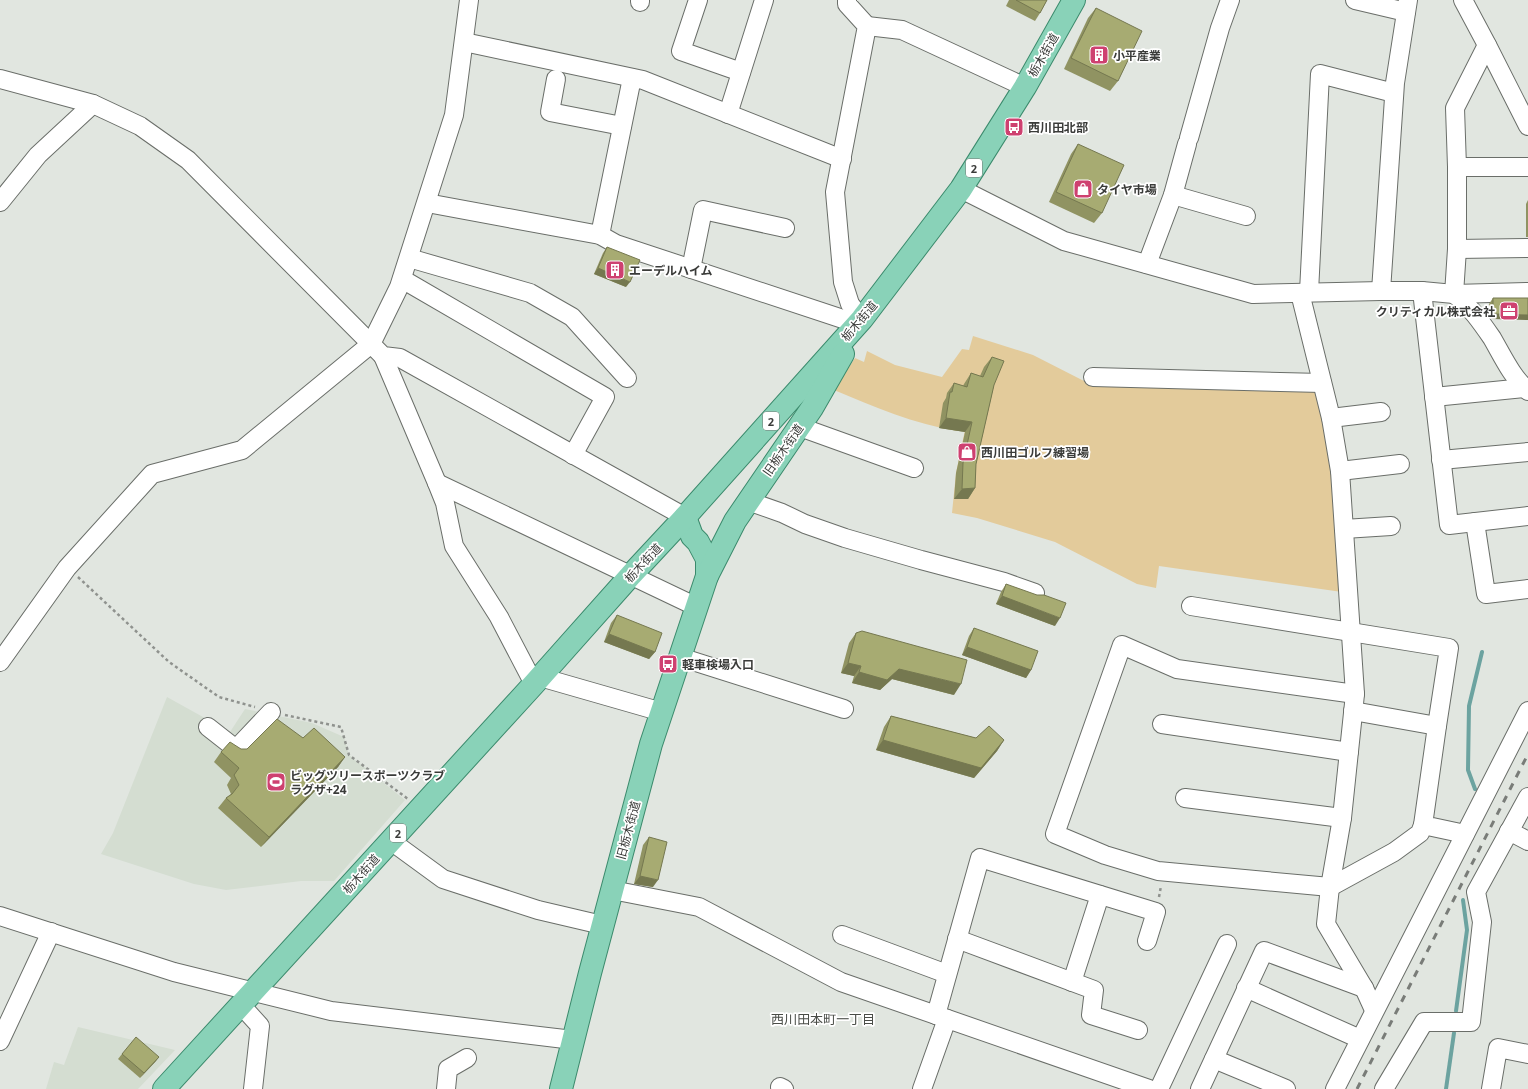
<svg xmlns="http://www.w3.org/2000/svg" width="1528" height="1089" font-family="'Open Sans','Noto Sans JP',sans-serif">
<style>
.built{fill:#d4ddd1}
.green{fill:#e3cb9b}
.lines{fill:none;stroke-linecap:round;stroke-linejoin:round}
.stream{stroke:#6ca3a0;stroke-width:4}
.minor-casing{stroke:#6a6e69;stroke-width:20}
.major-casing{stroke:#3b8a6c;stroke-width:24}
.path{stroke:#8f928e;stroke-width:2.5;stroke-dasharray:3 3;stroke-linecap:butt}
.minor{stroke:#fff;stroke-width:18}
.major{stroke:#89d2b8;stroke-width:22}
.rail{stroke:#797c78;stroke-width:3;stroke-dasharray:7 7;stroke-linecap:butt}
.wall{fill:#909362}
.shaded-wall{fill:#757850}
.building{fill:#a7ab72;stroke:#757850}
.labels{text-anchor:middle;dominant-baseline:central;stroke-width:3.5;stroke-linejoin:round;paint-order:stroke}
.shield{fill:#fff;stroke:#757674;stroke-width:1}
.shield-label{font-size:11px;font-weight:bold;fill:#3a3b39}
.street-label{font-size:12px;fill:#3a3b39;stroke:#fff}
.poi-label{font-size:12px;font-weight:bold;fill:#3a3b39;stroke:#fff;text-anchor:start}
.neighbourhood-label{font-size:13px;fill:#4a4d48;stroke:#fff}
</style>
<rect width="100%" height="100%" fill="#e1e6e0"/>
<g class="built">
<polygon points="167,697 230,732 245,709 312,723 344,737 349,755 405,800 334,881 301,881 226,890 194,884 101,854 113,833"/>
<polygon points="78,1027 175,1050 138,1089 46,1089 54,1062 64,1065"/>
</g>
<path class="green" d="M 973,336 L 1033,355 L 1084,381 L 1270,391 L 1302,386 L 1319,392 L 1327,416 L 1342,592 L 1159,566 L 1156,588 L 1137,584 L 1055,542 L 977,518 L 952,513 L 956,473 L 965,430 L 959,428 L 958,431 C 914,424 874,407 834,390 L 855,358 L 864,362 L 867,351 L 895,365 L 942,377 L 962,349 L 969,350 Z"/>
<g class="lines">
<g class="stream">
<polyline points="1475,789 1468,770 1469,706 1482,652"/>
<polyline points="1456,1011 1467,930 1463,900"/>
<polyline points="1446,1089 1454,1033"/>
</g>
<defs>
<g id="minor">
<polyline points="698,0 681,51 741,72"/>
<polyline points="847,0 847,4 867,26 835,192 843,282 850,304 862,319"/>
<polyline points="1355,0 1406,12"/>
<polyline points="1463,0 1487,45 1528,126"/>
<polyline points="640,2 640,0"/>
<polyline points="867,26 902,30 1025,87"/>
<polyline points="464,42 643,80 842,159"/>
<polyline points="1487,45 1455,108 1457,167 1457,249 1528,248"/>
<polyline points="0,79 93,104 140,126 188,160 383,356 400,358 685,517"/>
<polyline points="556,79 550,112 622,126"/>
<polyline points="728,114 764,0"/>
<polyline points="1189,138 1220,28 1230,0"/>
<polyline points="1457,167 1528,167"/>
<polyline points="961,189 1064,241 1253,294 1381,291 1422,291 1454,294 1528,292"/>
<polyline points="1173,195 1246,216"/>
<polyline points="0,202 38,155 93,104"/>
<polyline points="427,203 600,235 616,244 858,324"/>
<polyline points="600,235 632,78"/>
<path d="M 1457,249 L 1454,294 C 1470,306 1481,322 1492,338 C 1503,357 1512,377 1528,391"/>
<polyline points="409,258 530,293 572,317 627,378"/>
<polyline points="1147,264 1173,195 1187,144"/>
<polyline points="691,269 703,210 785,228"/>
<polyline points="402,279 605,397 573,455"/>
<polyline points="1381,291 1395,83 1408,0"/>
<polyline points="1422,291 1449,525 1528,516"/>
<polyline points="1309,292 1320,74 1394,93"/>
<polyline points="1300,293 1331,418 1340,471 1400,464"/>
<polyline points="383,356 437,483 445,503 454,546 499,617 534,684"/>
<polyline points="1093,377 1322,383"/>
<polyline points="1434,397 1524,388"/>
<polyline points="1331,418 1381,412"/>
<polyline points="800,427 914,468"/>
<polyline points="1441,460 1528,452"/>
<polyline points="1340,471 1355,694 1342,818 1330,887 1326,924 1364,988 1374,1010"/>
<polyline points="437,483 697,607"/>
<polyline points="748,501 782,513 805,524 845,538 921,560 1004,582 1035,593"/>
<polyline points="1475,522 1486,594 1528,589"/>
<polyline points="1344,529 1391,526"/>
<polyline points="1191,606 1449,648 1437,726 1423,825 1465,834"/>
<polyline points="680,657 844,709"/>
<polyline points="0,662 67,568 152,474 242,450 371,344 399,287 454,115 469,0"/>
<polyline points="540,677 662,712"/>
<polyline points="1355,694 1177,669 1122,645 1055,834 1105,855 1158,871 1330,887 1394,852 1420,833 1423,825"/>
<polyline points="1353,711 1437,726"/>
<polyline points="1162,724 1349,752"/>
<polyline points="208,727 236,749 271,712"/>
<polyline points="1185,798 1342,818"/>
<polyline points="1509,831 1528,841"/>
<polyline points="391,841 443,879 538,910 602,925"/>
<polyline points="612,890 699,907 841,982 1149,1089"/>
<polyline points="0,916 174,972 331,1011 573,1040"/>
<polyline points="842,935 947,974"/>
<polyline points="957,939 1094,990 1091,1015 1138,1030"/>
<polyline points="1072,982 1100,895"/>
<polyline points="1246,988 1360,1039"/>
<polyline points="241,1005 260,1026 253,1089"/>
<polyline points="936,1015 980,858 1156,912 1147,941"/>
<polyline points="0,1041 51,932"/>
<polyline points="1214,1059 1286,1089"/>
<polyline points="780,1087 784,1089"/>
<polyline points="446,1089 448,1069 467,1058"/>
<polyline points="922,1089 947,1019"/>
<polyline points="1159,1089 1227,944"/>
<polyline points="1200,1089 1264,951 1364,988"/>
<polyline points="1335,1089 1528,711"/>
<polyline points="1384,1089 1424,1022 1471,1022 1482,922 1476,892 1528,797"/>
<polyline points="1491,1089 1498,1048 1528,1054"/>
</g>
<g id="major">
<polyline points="685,517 692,536 698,542 707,559 707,576"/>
<polyline points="164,1089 534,684 631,575 685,517 862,319 961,189 1025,87 1074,0"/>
<polyline points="561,1089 590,973 651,744 707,576 735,521 812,408 843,354"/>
</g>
</defs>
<use href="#minor" class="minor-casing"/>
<use href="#major" class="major-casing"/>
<g class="path">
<polyline points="78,577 169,662 219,697 255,707"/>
<polyline points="285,715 341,727 349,755 408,799"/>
<polyline points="1159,897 1161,886"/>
</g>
<use href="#minor" class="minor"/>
<use href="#major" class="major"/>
<polyline class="rail" points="1357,1089 1528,754"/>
</g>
<g class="wall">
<polygon points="1009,0 1047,0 1040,13 1035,21 1006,6"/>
<polygon points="1096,8 1118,81 1110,91 1064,69 1088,18"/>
<polygon points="1078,144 1102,213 1094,223 1049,202 1071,154"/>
<polygon points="1528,200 1528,237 1526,237 1526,204"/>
<polygon points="607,247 626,287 594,274 603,253"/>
<polygon points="1493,298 1528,298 1492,319 1489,316 1489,304"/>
<polygon points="992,357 994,385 976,464 975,488 968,499 954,499 956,473 965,432 939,428 943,403 946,398 947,393 954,383 963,386 964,384 971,373 980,376 984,367"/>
<polygon points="1006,584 1055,626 996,604 1001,592"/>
<polygon points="617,615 655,652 649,659 604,642 611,623"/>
<polygon points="974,628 1031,670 1026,678 962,655 969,636"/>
<polygon points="856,633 954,695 892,679 880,690 852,683 854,676 841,673 849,643"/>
<polygon points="891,716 976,738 1004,740 997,751 974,778 876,750 884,727"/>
<polygon points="303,738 345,757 338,767 261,847 218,808 226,798 231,794 227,785 231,778 214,762 221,752 247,749"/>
<polygon points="649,837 653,887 634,884 643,845"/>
<polygon points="122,1054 159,1057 155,1062 140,1078 118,1059"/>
</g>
<g class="shaded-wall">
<polygon points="598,268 630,282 626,287 594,274"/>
<polygon points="1496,314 1528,315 1528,320 1492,319"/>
<polygon points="946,418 972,422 965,432 939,428"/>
<polygon points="975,488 968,499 954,499 962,489"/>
<polygon points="1002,596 1060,618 1055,626 996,604"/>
<polygon points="609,634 655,652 649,659 604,642"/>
<polygon points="967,647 1031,670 1026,678 962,655"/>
<polygon points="848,663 861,666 854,676 841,673"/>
<polygon points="899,669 961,684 954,695 892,679 880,690 852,683 859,672"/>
<polygon points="883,740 1004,740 997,751 974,778 876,750"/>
<polygon points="345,757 338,767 261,847 269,837"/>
<polygon points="640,876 658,880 653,887 634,884"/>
<polygon points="159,1057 155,1062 140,1078 144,1073"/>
</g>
<g class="building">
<polygon points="1016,0 1047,0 1040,13"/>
<polygon points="1096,8 1142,31 1118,81 1071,58"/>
<polygon points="1078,144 1124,165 1102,213 1056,192"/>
<polygon points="607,247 640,260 630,282 598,268"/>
<polygon points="1493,298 1528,298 1528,315 1496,314 1493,311"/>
<polygon points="992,357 1004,361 994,385 976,464 975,488 962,489 963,463 972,422 946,418 950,392 952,392 954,383 967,387 971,373 983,377"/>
<polygon points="1006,584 1037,595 1044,595 1066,603 1060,618 1002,596"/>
<polygon points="617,615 662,633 655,652 609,634"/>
<polygon points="974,628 1038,651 1031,670 967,647"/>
<polygon points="862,631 967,660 961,684 899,669 887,680 859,672 861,666 848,663 856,633"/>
<polygon points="891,716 976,738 989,726 1004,740 981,768 883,740"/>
<polygon points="277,719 303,738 314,728 345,757 269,837 226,798 232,794 239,785 234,775 239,768 221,752 230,742 241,749 247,749"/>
<polygon points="649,837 667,842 658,880 640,876"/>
<polygon points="136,1037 159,1057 144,1073 122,1054"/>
</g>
<defs>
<symbol id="building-square" viewBox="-11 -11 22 22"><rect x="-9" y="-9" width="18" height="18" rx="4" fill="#ce4170" stroke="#fff"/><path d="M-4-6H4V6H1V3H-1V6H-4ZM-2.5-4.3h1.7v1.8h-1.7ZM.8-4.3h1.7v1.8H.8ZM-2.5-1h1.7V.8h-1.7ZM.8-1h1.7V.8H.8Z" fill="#fff"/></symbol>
<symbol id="bus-square" viewBox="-11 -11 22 22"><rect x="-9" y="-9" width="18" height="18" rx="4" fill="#ce4170" stroke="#fff"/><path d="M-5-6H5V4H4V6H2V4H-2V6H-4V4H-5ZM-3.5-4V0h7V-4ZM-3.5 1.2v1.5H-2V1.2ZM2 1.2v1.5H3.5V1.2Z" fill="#fff"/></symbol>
<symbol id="shop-square" viewBox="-11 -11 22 22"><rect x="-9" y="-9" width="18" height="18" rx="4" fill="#ce4170" stroke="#fff"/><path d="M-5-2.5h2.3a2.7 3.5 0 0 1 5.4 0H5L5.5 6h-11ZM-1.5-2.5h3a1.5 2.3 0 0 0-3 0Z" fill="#fff"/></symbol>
<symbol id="office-square" viewBox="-11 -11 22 22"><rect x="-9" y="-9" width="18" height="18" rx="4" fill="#ce4170" stroke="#fff"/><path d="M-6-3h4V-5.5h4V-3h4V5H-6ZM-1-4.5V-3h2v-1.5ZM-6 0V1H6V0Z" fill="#fff"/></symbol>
<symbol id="stadium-square" viewBox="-11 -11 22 22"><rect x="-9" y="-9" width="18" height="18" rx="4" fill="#ce4170" stroke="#fff"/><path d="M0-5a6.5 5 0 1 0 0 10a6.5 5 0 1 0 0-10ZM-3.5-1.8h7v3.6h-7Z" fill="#fff"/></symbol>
</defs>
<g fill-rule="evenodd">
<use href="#building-square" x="1088" y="44" width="22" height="22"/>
<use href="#bus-square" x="1003" y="116" width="22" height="22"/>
<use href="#shop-square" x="1072" y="178" width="22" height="22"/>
<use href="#building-square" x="604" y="259" width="22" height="22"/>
<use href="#office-square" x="1498" y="300" width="22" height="22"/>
<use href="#shop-square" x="956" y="441" width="22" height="22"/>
<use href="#bus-square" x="657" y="653" width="22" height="22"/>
<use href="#stadium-square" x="265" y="771" width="22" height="22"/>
</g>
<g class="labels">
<g class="shield">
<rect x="966" y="159" width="16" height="18" rx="3"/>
<rect x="763" y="412" width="16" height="18" rx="3"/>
<rect x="390" y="824" width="16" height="18" rx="3"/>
</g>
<g class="shield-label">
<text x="974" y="168">2</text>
<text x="771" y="421">2</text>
<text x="398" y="833">2</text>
</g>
<g class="street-label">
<text transform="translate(1043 55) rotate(-60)">栃木街道</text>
<text transform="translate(859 321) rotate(-50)">栃木街道</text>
<text transform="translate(783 450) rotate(-55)">旧栃木街道</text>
<text transform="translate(643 563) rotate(-47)">栃木街道</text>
<text transform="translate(628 830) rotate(-75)">旧栃木街道</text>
<text transform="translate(361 874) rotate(-48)">栃木街道</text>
</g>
<g class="poi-label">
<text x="1113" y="55">小平産業</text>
<text x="1028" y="127">西川田北部</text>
<text x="1097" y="189">タイヤ市場</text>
<text x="629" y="270">エーデルハイム</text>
<text x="1495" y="311" text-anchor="end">クリティカル株式会社</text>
<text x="981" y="452">西川田ゴルフ練習場</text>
<text x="682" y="664">軽車検場入口</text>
<text x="290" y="775">ビッグツリースポーツクラブ<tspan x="290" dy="14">ラグザ+24</tspan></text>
</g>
<g class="neighbourhood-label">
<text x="823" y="1019">西川田本町一丁目</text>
</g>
</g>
</svg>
